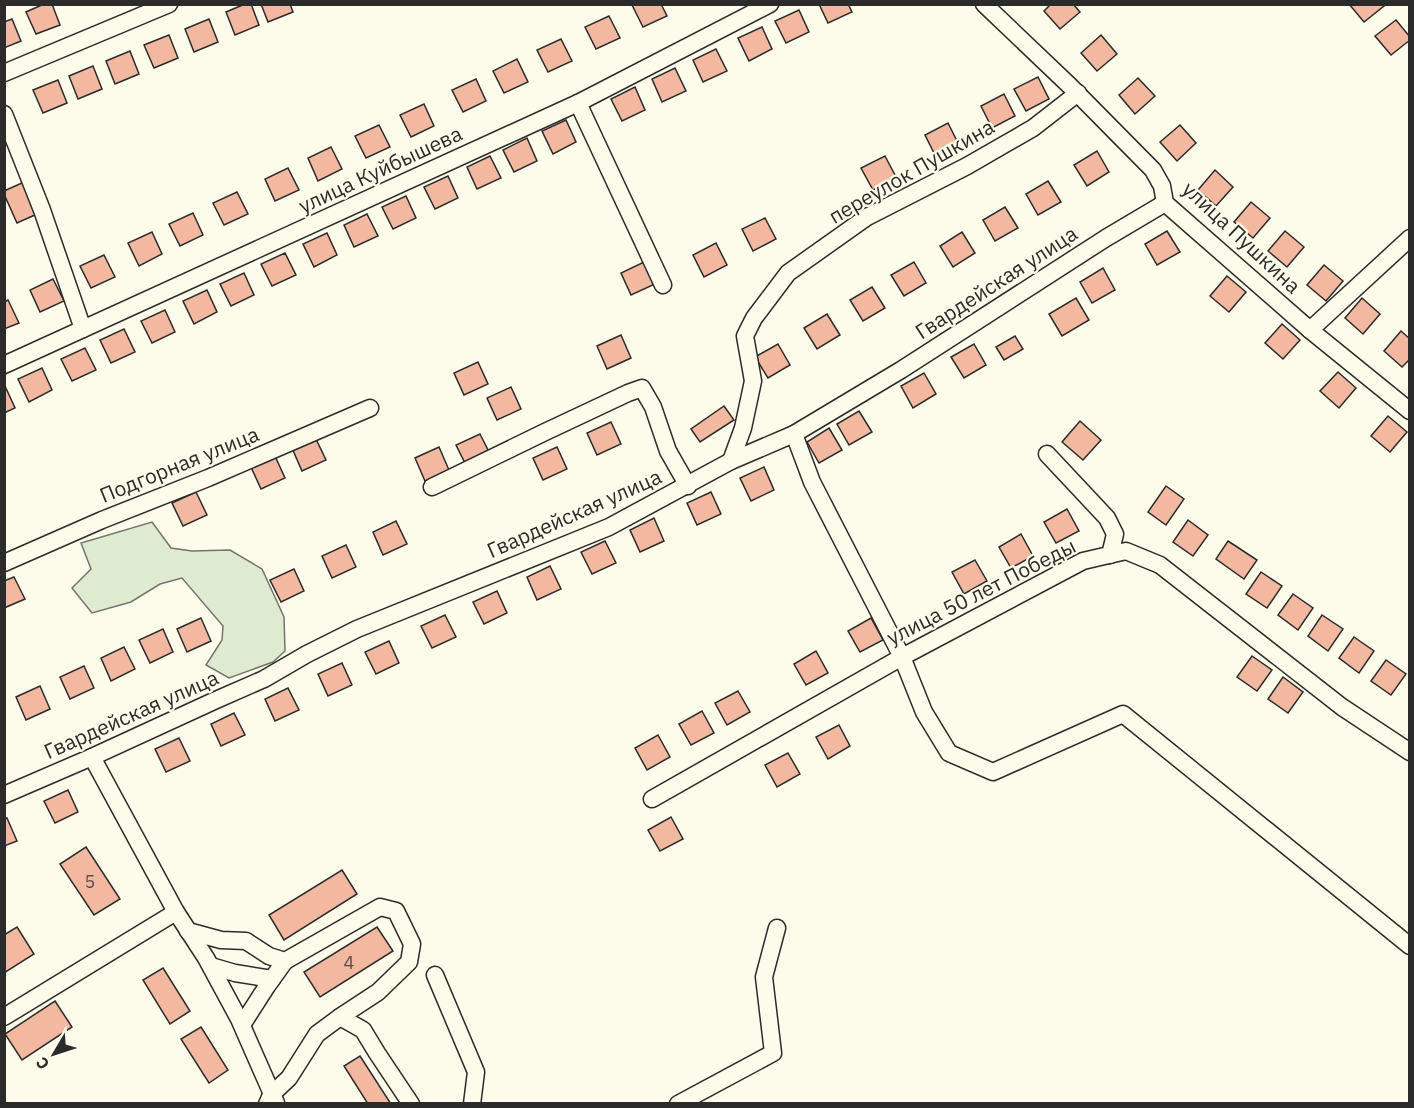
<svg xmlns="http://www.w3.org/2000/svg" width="1414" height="1108" font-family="'IBM Plex Sans',sans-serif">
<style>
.green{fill:#deebd1;stroke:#74746e;stroke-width:1.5}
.building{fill:#f2b8a0;stroke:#2b2b2b;stroke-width:1.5}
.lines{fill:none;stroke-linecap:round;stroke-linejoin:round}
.minor-casing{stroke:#2b2b2b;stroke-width:19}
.minor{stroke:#fdfbea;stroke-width:16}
.labels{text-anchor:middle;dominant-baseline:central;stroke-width:4.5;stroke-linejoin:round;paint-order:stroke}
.number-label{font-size:18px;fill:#5d4e48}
.street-label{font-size:21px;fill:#2b2b2b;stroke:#fdfbea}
</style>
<rect width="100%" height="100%" fill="#fdfbea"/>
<polygon class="green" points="152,522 171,548 192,551 230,550 262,569 284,617 285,651 273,662 229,678 206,665 222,640 223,626 182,578 160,584 131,602 92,613 72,588 91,569 81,543"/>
<g class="building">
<polygon points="44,4 52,4 60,25 36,34 26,12"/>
<polygon points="245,4 251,4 259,25 235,35 226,12"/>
<polygon points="261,4 290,4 293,12 268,22"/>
<polygon points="661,4 667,16 643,27 632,5"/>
<polygon points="819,4 848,4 852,12 828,23"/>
<polygon points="1051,4 1073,4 1080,12 1060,29 1044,11"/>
<polygon points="1349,4 1383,4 1384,6 1364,22"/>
<polygon points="799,10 809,32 786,43 775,21"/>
<polygon points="609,16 620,38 596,49 585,27"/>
<polygon points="12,19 21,41 4,48 4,22"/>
<polygon points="209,19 218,42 194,52 185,29"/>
<polygon points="1396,20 1410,37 1410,40 1391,55 1375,36"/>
<polygon points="762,27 772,49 749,61 738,38"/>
<polygon points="169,35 178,58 154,68 144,45"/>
<polygon points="1101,35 1117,54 1097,71 1081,53"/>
<polygon points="561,39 572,61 548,72 537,50"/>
<polygon points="716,49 727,71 703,82 693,60"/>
<polygon points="130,51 139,74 115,84 106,61"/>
<polygon points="517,59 528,82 504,93 493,71"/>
<polygon points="93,66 102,89 78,99 69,76"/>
<polygon points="675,68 686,91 662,102 652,79"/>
<polygon points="1038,77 1049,99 1026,111 1014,89"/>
<polygon points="1138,78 1155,96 1135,114 1119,95"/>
<polygon points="476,79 486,101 463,112 452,90"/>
<polygon points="58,80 67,103 43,113 33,90"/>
<polygon points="635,87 645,110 622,121 611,99"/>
<polygon points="1004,94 1015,116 992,128 981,106"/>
<polygon points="424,104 434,126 411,137 400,115"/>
<polygon points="566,120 576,142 553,154 542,131"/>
<polygon points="948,123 959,145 936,157 925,135"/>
<polygon points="379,125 390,147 366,158 355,136"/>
<polygon points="1180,125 1196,143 1177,161 1160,142"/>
<polygon points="527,138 537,161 514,172 503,150"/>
<polygon points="331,147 342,169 318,181 308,158"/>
<polygon points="1097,151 1109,172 1087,186 1074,165"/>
<polygon points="490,156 501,178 477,189 467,167"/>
<polygon points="885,156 896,177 873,190 861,168"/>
<polygon points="288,168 299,190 275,201 265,179"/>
<polygon points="1215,170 1233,187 1216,206 1198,190"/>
<polygon points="448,176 458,198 435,209 424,187"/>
<polygon points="1048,181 1061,202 1038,215 1026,194"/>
<polygon points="24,182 37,214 17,223 4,194 4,191"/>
<polygon points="237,192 248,214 224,225 213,203"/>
<polygon points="406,196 416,218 393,229 382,207"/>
<polygon points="1251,202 1270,218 1253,238 1234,222"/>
<polygon points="1005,207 1018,228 995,241 983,220"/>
<polygon points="193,213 203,235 180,246 169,224"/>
<polygon points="367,214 378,236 354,247 344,225"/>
<polygon points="765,218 776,239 753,251 742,229"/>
<polygon points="1167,231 1180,252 1157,265 1145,244"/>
<polygon points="1285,231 1304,247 1287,267 1268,251"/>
<polygon points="152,232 162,254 139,266 128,243"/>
<polygon points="962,232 975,253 953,267 940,246"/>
<polygon points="327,233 337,255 314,267 303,244"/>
<polygon points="716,243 727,265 704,277 693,255"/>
<polygon points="285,253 296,275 272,286 261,264"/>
<polygon points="104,255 115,277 91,288 80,266"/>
<polygon points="644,262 655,284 631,295 621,273"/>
<polygon points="914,262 926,283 904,296 891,275"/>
<polygon points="1324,265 1343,281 1326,301 1307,285"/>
<polygon points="1103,268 1115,290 1092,303 1080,282"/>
<polygon points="244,273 254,295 231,306 220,284"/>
<polygon points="1227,276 1246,292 1229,312 1210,296"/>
<polygon points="53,279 64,301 40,312 30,290"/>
<polygon points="872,287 885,308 863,321 850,300"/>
<polygon points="207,290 217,312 194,324 183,301"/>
<polygon points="1076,298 1089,320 1062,336 1049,314"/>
<polygon points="1362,298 1380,314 1363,334 1345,318"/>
<polygon points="8,300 19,323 4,329 4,302"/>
<polygon points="165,310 175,332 152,343 141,321"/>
<polygon points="827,314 840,335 817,349 804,328"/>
<polygon points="1282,324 1300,340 1283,359 1265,343"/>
<polygon points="124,329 135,352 111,363 100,340"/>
<polygon points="1401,331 1410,339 1410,359 1402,367 1384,351"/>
<polygon points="621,335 631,358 607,369 597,346"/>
<polygon points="1015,336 1023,349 1004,360 996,347"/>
<polygon points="778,344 790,365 768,378 755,357"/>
<polygon points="974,344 986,365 964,378 951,357"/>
<polygon points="85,348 96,370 72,381 61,359"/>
<polygon points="478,362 488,384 464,395 454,373"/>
<polygon points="42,368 52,390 29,402 18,379"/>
<polygon points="1338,372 1356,388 1339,408 1320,391"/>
<polygon points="924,373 936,394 913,408 901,386"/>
<polygon points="5,386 15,408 4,413 4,386"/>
<polygon points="511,387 521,409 497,420 487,398"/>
<polygon points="724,406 734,420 700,442 691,429"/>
<polygon points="859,411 872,432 849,445 837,424"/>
<polygon points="1388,416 1407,432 1390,452 1371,436"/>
<polygon points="1080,421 1101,440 1083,460 1062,442"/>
<polygon points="611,422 621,444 597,455 587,433"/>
<polygon points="829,428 842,450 819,463 807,442"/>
<polygon points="480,434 491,456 467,467 456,445"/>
<polygon points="315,437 326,460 302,471 292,448"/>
<polygon points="439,447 449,470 425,481 415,458"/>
<polygon points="557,447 567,469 543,480 533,458"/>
<polygon points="275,456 285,478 261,489 251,467"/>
<polygon points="764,467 774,490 751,501 740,478"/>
<polygon points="1166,486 1184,499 1166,525 1148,512"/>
<polygon points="196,492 207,515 183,526 172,503"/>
<polygon points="711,492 721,514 697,525 687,503"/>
<polygon points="1067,509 1079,531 1056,543 1044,522"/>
<polygon points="654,518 664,541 640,552 630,530"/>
<polygon points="1188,520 1208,535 1193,556 1173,542"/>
<polygon points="396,521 407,544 383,555 373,532"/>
<polygon points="1021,534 1033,556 1011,568 999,547"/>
<polygon points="605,541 616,563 592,574 581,552"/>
<polygon points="1228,541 1257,560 1244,579 1216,559"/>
<polygon points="346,545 356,567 332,578 322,556"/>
<polygon points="975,560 987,581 964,594 952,572"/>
<polygon points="550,566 561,589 537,600 527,577"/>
<polygon points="294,569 304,591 281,602 270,580"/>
<polygon points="1261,572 1282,586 1267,608 1246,594"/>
<polygon points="14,577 25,599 4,608 4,581"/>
<polygon points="497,591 507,613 484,624 473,602"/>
<polygon points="1293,594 1313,608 1298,630 1278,615"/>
<polygon points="445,615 456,637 432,648 421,626"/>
<polygon points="1322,615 1343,629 1328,651 1308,636"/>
<polygon points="201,618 211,641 187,652 177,629"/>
<polygon points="871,618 883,640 860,652 848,631"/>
<polygon points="163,629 173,652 150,663 139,640"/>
<polygon points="1354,637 1374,651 1359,673 1339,658"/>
<polygon points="389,641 399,663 376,674 365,652"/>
<polygon points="124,647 135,669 111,681 101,658"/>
<polygon points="816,651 828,673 806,685 794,664"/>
<polygon points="1252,656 1272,670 1257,691 1237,677"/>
<polygon points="1386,660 1406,674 1391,695 1371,681"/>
<polygon points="342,663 352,685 328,696 318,674"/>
<polygon points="84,666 94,688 70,699 60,677"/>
<polygon points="1283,677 1303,692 1288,713 1268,699"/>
<polygon points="40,686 50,709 26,720 16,697"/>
<polygon points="288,688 299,710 275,721 265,699"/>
<polygon points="738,691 750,712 727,725 715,703"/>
<polygon points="702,711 714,733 691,745 679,724"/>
<polygon points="234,713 245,735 221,746 211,724"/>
<polygon points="839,725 850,746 828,759 816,737"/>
<polygon points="658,735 670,757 647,770 635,748"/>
<polygon points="179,738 190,761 166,772 155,749"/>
<polygon points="788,753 800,774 777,787 765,765"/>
<polygon points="68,790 78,812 55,823 44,801"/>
<polygon points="671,817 683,839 660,851 648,830"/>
<polygon points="7,818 17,841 4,846 4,819"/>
<polygon points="86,847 120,899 94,915 60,864"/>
<polygon points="342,870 357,894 284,940 269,915"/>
<polygon points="17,927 34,954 4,973 4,935"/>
<polygon points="377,927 393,951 320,997 304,972"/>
<polygon points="163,968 190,1011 170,1024 143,980"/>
<polygon points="55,1001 72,1027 22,1060 5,1034"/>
<polygon points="201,1027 228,1070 209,1083 181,1039"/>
<polygon points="360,1056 391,1104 368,1104 344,1066"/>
</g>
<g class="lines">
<defs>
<g id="minor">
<polyline points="984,4 1070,86 1153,170 1162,186 1165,203 1310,330 1410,411"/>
<polyline points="4,73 169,4"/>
<polyline points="578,103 663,285"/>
<polyline points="4,114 42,210 83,329"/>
<polyline points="1310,330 1410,238"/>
<polyline points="4,365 578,103 770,4"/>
<polyline points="794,434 812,482 902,657 924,712 949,753 993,772 1123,714 1410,946"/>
<polyline points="1047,454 1107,518 1115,534 1110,555"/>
<polyline points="731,461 743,428 753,381 745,336 754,318 788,273 867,217 967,166 1033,128 1078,93"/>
<polyline points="432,487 545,432 628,393 642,388 653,407 668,451 688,486"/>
<polyline points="4,563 102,520 208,478 370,408"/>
<polyline points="92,757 176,912 206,958 239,1019 276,1103"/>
<polyline points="4,795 92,757 216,700 264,679 307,654 357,629 609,527 731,461 794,434 901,370 1106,238 1165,203"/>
<polyline points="652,799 902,657 1083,561 1126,551 1160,565 1342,707 1410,752"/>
<polyline points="188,931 221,940 246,941 269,956 285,961 380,907 396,911 412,944 409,962 378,992 340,1017 317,1034 289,1078 271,1095 267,1104"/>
<polyline points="211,966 235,973 272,979"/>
<polyline points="435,975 476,1072 472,1104"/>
<polyline points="4,1017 176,912"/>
<polyline points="340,1017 363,1030 377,1053 411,1104"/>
<polyline points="242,1025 267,986 285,961"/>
<polyline points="678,1104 773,1053 764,977 777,928"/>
</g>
</defs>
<use href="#minor" class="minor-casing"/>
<use href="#minor" class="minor"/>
</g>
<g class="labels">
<g class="number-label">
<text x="90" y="881">5</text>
<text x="349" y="962">4</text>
</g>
<g class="street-label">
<text transform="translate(380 169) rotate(-25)">улица Куйбышева</text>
<text transform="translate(911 171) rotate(-30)">переулок Пушкина</text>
<text transform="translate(1242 237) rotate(43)">улица Пушкина</text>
<text transform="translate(996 282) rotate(-33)">Гвардейская улица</text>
<text transform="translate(179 464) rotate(-22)">Подгорная улица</text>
<text transform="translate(574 513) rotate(-24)">Гвардейская улица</text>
<text transform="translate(981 591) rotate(-27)">улица 50 лет Победы</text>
<text transform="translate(131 714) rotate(-24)">Гвардейская улица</text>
</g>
</g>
<rect width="1414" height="1108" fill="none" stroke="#2b2b2b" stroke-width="12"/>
<g transform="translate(54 1054) rotate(231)" stroke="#fdfbea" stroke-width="4.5" paint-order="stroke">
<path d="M0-4.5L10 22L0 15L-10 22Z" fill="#2b2b2b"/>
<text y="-9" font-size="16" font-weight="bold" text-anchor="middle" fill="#2b2b2b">С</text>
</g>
</svg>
